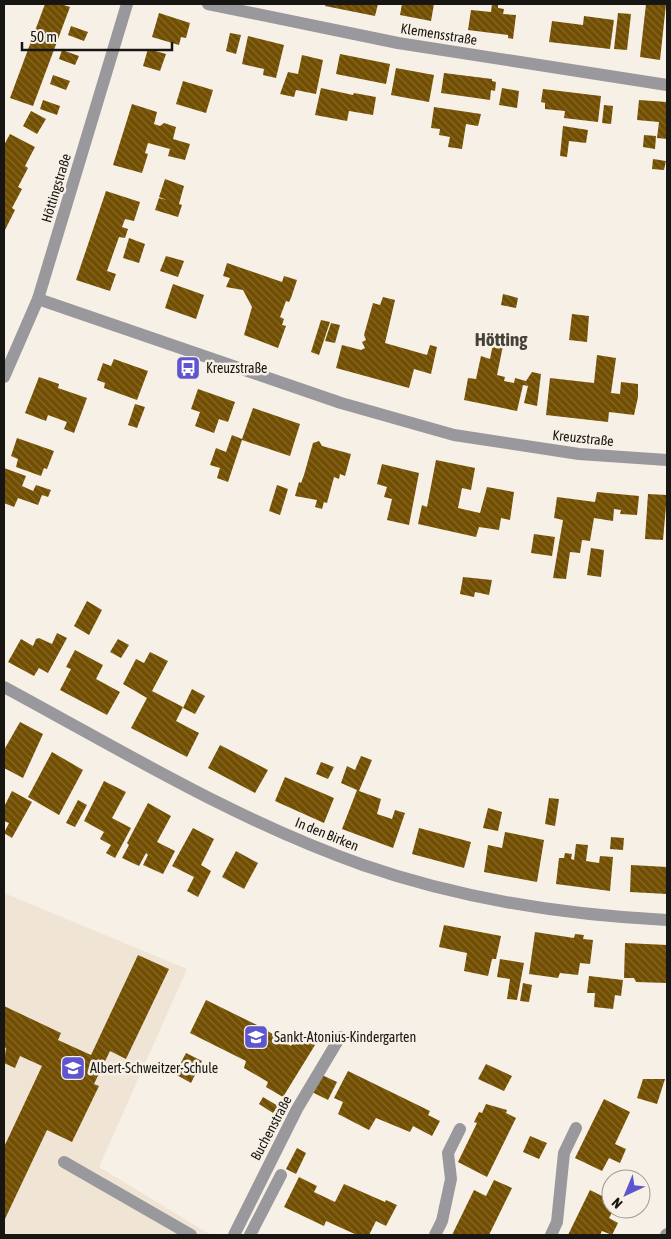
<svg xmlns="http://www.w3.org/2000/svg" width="671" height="1239" font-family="'Asap Condensed',sans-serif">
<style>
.built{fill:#f0e5d4}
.building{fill:url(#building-back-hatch)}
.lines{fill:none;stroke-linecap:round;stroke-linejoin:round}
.minor{stroke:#98989d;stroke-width:12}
.labels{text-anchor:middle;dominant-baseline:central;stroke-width:5;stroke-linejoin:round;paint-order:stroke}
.street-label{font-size:14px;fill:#181612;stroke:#f7f0e6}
.poi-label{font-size:14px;fill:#181612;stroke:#f7f0e6;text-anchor:start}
.district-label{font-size:19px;font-weight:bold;fill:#464139;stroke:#f7f0e6}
</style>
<defs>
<pattern id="building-back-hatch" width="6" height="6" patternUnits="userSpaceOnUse" patternTransform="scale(1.25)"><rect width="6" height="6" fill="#724e00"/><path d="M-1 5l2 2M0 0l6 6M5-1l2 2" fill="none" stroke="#84692e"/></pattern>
</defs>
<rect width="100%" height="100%" fill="#f7f0e6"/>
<polygon class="built" points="4,893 187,969 99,1167 211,1235 4,1235"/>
<g class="building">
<polygon points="45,4 61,4 70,7 33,106 10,98"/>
<polygon points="326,4 378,4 375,16 325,6"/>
<polygon points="402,4 434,4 431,21 400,15"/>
<polygon points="492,4 498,4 498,8 504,9 503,14 516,15 513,39 508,38 508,35 468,30 471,10 491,12"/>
<polygon points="646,4 666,4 660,60 640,57"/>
<polygon points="159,13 190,23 186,38 181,37 179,45 152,37"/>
<polygon points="618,13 631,14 627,50 614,49"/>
<polygon points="584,16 614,20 610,49 549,42 552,21 583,25"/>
<polygon points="71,26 88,32 84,41 68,35"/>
<polygon points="230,33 241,35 236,54 226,51"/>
<polygon points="248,36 284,45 276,78 263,75 264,69 242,64"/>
<polygon points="148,49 166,54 160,71 143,66"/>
<polygon points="62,50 79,56 75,65 59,59"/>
<polygon points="340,54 390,64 386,84 336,74"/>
<polygon points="302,55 323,60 316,94 296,90 294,97 280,94 288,72 298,74"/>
<polygon points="396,68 434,75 429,102 391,95"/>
<polygon points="444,73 492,79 492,81 496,82 495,91 491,90 490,100 441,93"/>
<polygon points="53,75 70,81 66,90 50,84"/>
<polygon points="183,81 213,90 206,113 176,104"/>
<polygon points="321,88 353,95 354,93 376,97 373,115 349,111 347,121 315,115"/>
<polygon points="502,88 519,91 517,108 499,105"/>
<polygon points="543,89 601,96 598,122 564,118 565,111 545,109 545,103 541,102"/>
<polygon points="43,100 60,106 57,115 40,109"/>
<polygon points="639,100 667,102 667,139 657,138 659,122 637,120"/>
<polygon points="132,104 157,112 154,124 160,126 164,123 176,127 173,139 190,144 185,160 168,156 170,149 148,143 145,153 148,154 142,173 113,165"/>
<polygon points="604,105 613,106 611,124 602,123"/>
<polygon points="434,107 481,114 478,126 466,124 462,149 448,147 450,137 439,135 440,129 431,128"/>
<polygon points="31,111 46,119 37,134 23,126"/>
<polygon points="563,126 588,130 586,143 569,141 567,157 560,156"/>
<polygon points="10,134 35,147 25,166 28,168 18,187 22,189 12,208 15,210 4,232 4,145"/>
<polygon points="644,135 656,136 655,149 643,147"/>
<polygon points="653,159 666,161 664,170 652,169"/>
<polygon points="165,179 184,186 179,204 182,205 178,217 155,210 159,198 167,200 159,197"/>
<polygon points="106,191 140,202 134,221 125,219 122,227 128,229 125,238 119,237 107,271 116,274 110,291 76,280"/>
<polygon points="129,238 145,244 139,263 123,258"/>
<polygon points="166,256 184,261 178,277 160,271"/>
<polygon points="227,263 282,282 284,276 297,280 291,298 289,302 286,301 280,317 284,319 282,325 286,326 278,348 244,335 252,307 243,290 226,287 230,278 223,276"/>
<polygon points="173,284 204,295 196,319 165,308"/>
<polygon points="503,294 518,298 516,308 501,305"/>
<polygon points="383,297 395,300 385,343 427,355 430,345 437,347 431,374 414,369 409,388 336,368 342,345 361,350 365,348 362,342 366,340 364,335 373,303 380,305"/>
<polygon points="572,314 589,316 587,342 569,340"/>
<polygon points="321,320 330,322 319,355 311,352"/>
<polygon points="331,323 340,325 335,343 325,341"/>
<polygon points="494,339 504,341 497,375 505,377 504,381 514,383 515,378 526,381 532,372 541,374 537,406 524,403 528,386 523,385 517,411 464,400 468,378 476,379 481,356 490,359"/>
<polygon points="597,355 616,358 611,393 620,394 621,382 638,384 638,397 634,415 609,412 608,422 546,415 550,378 594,383"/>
<polygon points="114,359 148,371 137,400 104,388 105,383 97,380 103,363 111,366"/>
<polygon points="39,377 59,384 58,388 87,398 74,433 64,429 67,422 48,415 46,421 25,413"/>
<polygon points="198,389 235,402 228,422 219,419 214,433 195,426 200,412 191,409"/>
<polygon points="135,404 145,407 137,428 128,425"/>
<polygon points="253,408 300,424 290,456 242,440 228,482 217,478 220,468 210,465 216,448 226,452 232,435 242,439"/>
<polygon points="17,438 54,451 47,469 44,468 41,476 16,467 18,459 11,456"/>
<polygon points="319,441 322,446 351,454 345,476 340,474 339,479 334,477 327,503 324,502 322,509 315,507 317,500 295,496 299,482 301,483 304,475 313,443"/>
<polygon points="436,460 475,468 471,490 462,488 458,508 480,513 487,487 514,492 510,520 501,518 499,530 479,527 476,537 418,524 422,505 427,507"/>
<polygon points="382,464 419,473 409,525 387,520 392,499 384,497 387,487 377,484"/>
<polygon points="4,468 26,476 22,486 33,491 36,485 51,490 48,497 42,495 38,505 18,498 14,507 4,503"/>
<polygon points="277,485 288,489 280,515 269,511"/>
<polygon points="597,492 639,496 637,515 620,514 621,510 614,509 613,521 594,518 590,541 582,540 580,553 570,552 566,579 553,578 563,520 554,518 557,497 595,502"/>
<polygon points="648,494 667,495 663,540 645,539"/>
<polygon points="534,534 555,537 552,556 531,553"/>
<polygon points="591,548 604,550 601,577 587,575"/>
<polygon points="463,577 492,580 489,595 475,592 474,597 460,594"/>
<polygon points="87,601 102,610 89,635 74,626"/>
<polygon points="57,633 67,638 48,673 39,668 34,676 8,662 21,639 33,646 36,639 39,638 52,644"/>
<polygon points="118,639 129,645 121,658 110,652"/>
<polygon points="75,650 103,665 96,679 120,692 107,715 60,690 71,669 66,667"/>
<polygon points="150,652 168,661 152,691 183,707 176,721 199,733 187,757 131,728 147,698 123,684 136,659 144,663"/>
<polygon points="192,689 205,696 195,714 183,708"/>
<polygon points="20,722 43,734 23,778 4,768 4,750"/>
<polygon points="220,745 268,770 255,793 208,768"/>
<polygon points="52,752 83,770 59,815 28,797"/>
<polygon points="361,756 372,760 359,791 381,799 377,814 392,819 395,810 405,813 393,848 342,829 357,790 341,783 347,766 355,770"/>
<polygon points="321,762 334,767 328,779 316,774"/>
<polygon points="285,777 334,798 324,823 275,801"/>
<polygon points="104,781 126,792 112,818 131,828 115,858 106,853 111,845 100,839 104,832 84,821"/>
<polygon points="12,791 32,802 12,838 4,833 9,823 4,821 4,807"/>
<polygon points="549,798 559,799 555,826 545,824"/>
<polygon points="78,800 87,805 75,827 66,823"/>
<polygon points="148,803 171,816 157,842 175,851 163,874 143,865 148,855 146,853 139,866 122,858 129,845 127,843"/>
<polygon points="488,808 502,812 498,831 483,828"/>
<polygon points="193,828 214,839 201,865 211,871 198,897 187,891 194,877 172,866"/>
<polygon points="419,828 471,842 464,868 412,854"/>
<polygon points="505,832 544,840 537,882 484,872 488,845 502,848"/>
<polygon points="611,837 624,838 623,850 610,849"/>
<polygon points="576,844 588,845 586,861 599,863 600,856 613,857 610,891 556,884 559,858 564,858 565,853 572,854 571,859 574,860"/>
<polygon points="236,851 258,863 244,889 222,877"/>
<polygon points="631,865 667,867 667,894 630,892"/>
<polygon points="444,925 501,936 496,959 492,959 488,976 464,971 467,953 439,947"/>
<polygon points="535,932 574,938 575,934 584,935 583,939 593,940 590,964 580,963 578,975 560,973 558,978 529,974"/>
<polygon points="625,943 667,945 667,983 636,982 634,978 624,978"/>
<polygon points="138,955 169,969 126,1059 110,1051 94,1084 99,1086 72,1142 47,1130 4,1221 4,1147 42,1066 20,1056 15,1068 4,1063 6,1048 4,1047 4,1006 61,1033 58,1040 91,1055"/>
<polygon points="500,959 524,963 517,1000 507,999 510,979 497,977"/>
<polygon points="589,976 623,980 621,996 615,995 613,1009 594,1007 595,993 587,993"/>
<polygon points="523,983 532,985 529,1002 520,1001"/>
<polygon points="206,1000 263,1028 291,1046 298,1035 315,1045 283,1097 266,1087 268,1082 244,1068 246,1061 190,1033"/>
<polygon points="186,1053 202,1061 191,1083 175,1074"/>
<polygon points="486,1064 512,1076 504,1091 478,1079"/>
<polygon points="348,1071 430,1111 428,1115 440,1121 432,1136 413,1126 410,1132 376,1118 369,1130 338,1114 343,1102 334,1098"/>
<polygon points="322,1075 337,1082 328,1100 312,1092"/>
<polygon points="643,1079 665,1079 657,1104 637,1098"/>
<polygon points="263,1097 278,1106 273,1113 259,1104"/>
<polygon points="604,1099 630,1112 615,1144 626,1149 620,1163 609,1158 602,1171 575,1158"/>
<polygon points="486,1104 507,1110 506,1113 516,1118 487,1177 458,1162 477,1123 474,1122 479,1112 482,1113"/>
<polygon points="530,1136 547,1143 539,1159 523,1152"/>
<polygon points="297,1148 306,1153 296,1174 286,1169"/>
<polygon points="299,1177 317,1186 314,1192 335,1202 344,1184 385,1202 386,1200 397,1205 386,1226 376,1221 369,1235 357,1235 326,1221 324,1226 284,1207"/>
<polygon points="611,1178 611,1209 614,1209 609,1218 618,1223 612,1235 602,1231 600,1235 568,1235 590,1190 602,1196"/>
<polygon points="494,1180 512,1188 489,1235 452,1235 474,1190 486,1196"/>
</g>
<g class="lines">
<g class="minor">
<polyline points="208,4 398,43 667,85"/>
<polyline points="38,299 341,403 454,435 579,454 667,460"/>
<polyline points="4,377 38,299 127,4"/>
<path d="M 4,687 C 121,750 237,821 363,865 C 461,899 564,915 667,920"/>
<polyline points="64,1162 191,1235"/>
<polyline points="234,1235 297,1109 340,1037"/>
<polyline points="250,1235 281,1175"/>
<polyline points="435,1235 442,1221 451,1179 448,1153 460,1129"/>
<polyline points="551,1235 557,1222 564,1153 576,1128"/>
<polyline points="666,1235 667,1234"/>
</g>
</g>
<defs>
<symbol id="bus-square" viewBox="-11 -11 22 22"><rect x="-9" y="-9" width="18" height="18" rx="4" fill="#5f56cf" stroke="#f7f0e6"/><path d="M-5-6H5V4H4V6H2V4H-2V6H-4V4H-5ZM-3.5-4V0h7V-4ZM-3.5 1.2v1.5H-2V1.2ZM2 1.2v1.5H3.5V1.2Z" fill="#fff"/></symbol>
<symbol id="school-square" viewBox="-11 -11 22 22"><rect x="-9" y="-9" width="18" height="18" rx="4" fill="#5f56cf" stroke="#f7f0e6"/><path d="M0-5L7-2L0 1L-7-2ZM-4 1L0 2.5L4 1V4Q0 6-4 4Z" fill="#fff"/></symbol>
</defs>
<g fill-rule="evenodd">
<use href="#bus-square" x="174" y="354" width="28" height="28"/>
<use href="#school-square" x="242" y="1023" width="28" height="28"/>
<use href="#school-square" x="59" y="1054" width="28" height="28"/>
</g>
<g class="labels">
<g class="street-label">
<text transform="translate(439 34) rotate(9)">Klemensstraße</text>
<text transform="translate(56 188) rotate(-73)">Höttingstraße</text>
<text transform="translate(583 438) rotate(6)">Kreuzstraße</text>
<text transform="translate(327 834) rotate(22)">In den Birken</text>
<text transform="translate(271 1128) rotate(-62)">Buchenstraße</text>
</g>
<g class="poi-label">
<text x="206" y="368">Kreuzstraße</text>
<text x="274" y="1037">Sankt-Atonius-Kindergarten</text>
<text x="90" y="1068">Albert-Schweitzer-Schule</text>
</g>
<g class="district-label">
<text x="501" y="339">Hötting</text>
</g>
</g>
<rect width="671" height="1239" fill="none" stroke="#181612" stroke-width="10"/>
<g transform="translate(626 1194) rotate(224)"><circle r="24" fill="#f7f0e6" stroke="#9e9991"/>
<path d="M0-4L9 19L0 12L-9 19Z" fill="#5f56cf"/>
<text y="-8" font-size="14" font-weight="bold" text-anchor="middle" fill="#181612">N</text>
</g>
<path d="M22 42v8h150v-8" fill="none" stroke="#181612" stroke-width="2.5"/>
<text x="30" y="42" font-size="15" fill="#181612" stroke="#f7f0e6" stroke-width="4" paint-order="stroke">50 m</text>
</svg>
